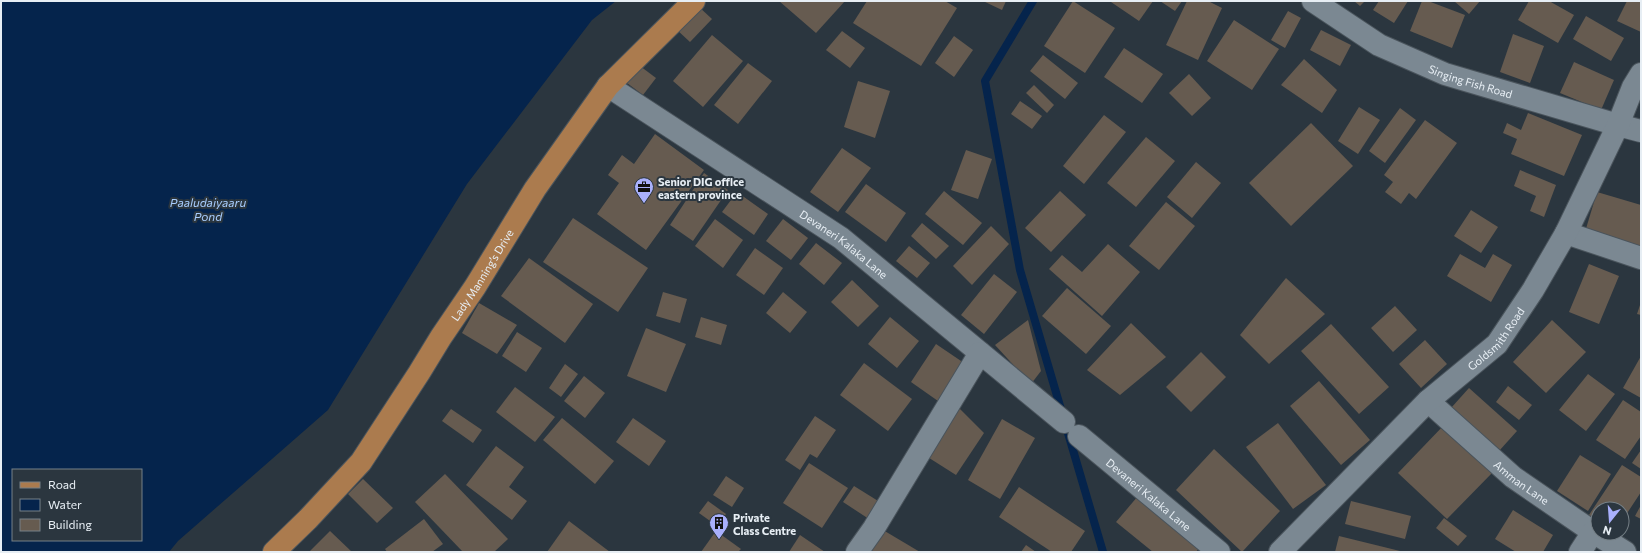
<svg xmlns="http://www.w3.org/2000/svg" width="1642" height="553" font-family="Commissioner,sans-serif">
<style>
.water{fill:#05244c;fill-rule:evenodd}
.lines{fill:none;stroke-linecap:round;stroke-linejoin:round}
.stream{stroke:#05244c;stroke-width:8}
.building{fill:#665b50}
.minor-casing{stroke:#4a545c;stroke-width:24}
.major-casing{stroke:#4a545c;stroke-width:24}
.minor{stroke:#7b8892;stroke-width:22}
.major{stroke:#ab7b4e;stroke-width:22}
.labels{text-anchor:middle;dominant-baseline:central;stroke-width:4;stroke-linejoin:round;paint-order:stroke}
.street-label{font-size:11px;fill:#e7eef4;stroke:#2b363f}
.poi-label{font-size:11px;font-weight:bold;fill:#e7eef4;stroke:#2b363f;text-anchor:start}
.water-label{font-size:12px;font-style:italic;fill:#a8cdfe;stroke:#2b363f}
</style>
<rect width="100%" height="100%" fill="#2b363f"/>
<path class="water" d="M 1,1 L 616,1 L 592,20 L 467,184 L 328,410 L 178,541 L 169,552 L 1,552 ZM 13,470 L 141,470 L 141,540 L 13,540 Z"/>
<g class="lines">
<polyline class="stream" points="1033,1 985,81 1020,270 1103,552"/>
</g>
<g class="building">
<polygon points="779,1 845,1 816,33"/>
<polygon points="867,1 945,1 957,8 921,66 853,23"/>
<polygon points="983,1 1006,1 1002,10"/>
<polygon points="1073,1 1115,28 1085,73 1044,46"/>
<polygon points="1112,1 1153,1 1139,21 1111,2"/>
<polygon points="1160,1 1182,1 1175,11"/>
<polygon points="1187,1 1208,1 1222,8 1198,60 1166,45"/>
<polygon points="1354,1 1365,1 1360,6"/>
<polygon points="1379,1 1408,1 1394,23 1373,10"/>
<polygon points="1422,1 1428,1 1465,15 1452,48 1410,31"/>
<polygon points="1454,1 1480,1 1469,14"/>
<polygon points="1529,1 1549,1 1574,15 1558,43 1518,20"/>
<polygon points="1627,1 1641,1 1641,32 1617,21"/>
<polygon points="698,6 712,19 690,42 676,29"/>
<polygon points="1288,11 1301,18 1285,48 1271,40"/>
<polygon points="1586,16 1624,38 1611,61 1573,39"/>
<polygon points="1234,20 1279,49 1252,90 1207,61"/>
<polygon points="1321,30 1351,45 1340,66 1310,50"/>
<polygon points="842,31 865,48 850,68 826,50"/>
<polygon points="1513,34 1544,46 1530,83 1500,72"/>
<polygon points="712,35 743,61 703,107 673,81"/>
<polygon points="954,36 973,50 954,77 935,63"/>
<polygon points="1124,48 1163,74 1142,103 1104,77"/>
<polygon points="1043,55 1078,83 1065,99 1030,71"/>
<polygon points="1304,59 1337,90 1322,113 1281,85"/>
<polygon points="1574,62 1614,80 1601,110 1560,93"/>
<polygon points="748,63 772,81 738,124 714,105"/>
<polygon points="640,66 656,78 643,95 627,83"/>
<polygon points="1189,74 1211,98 1192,116 1169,93"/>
<polygon points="858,81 890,91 875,138 844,127"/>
<polygon points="1034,85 1054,105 1047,113 1026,93"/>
<polygon points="1020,101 1042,116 1032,129 1011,114"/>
<polygon points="1359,107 1380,120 1358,154 1338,141"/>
<polygon points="1400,108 1416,120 1385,163 1369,151"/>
<polygon points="1528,113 1582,135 1564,176 1511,154 1517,139 1503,133 1507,123 1521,130"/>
<polygon points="1104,115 1126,132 1084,184 1063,166"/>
<polygon points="1425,120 1457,143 1416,199 1409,193 1401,204 1385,192 1393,182 1384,175"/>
<polygon points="1311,123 1353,166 1291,226 1249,183"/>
<polygon points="655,134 704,170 646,250 597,214 619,183 608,175 622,155 634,164"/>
<polygon points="1146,137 1175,161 1136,207 1107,183"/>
<polygon points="842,148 871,168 838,212 810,192"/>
<polygon points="966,150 992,159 978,199 951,190"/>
<polygon points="1196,162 1221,183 1192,218 1167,197"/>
<polygon points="1520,170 1556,185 1544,217 1530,211 1536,196 1514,186"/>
<polygon points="704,173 728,190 693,241 670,225"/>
<polygon points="866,184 906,213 886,242 845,212"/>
<polygon points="944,191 982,223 963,245 925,214"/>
<polygon points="1060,191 1086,215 1051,252 1025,228"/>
<polygon points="737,192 768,214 754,235 722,212"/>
<polygon points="1597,192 1641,205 1641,250 1585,232"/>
<polygon points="1166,202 1195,226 1159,270 1129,246"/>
<polygon points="1471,210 1498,227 1481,253 1454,236"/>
<polygon points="573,218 648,268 618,312 543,262"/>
<polygon points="715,219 743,240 723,268 695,246"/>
<polygon points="783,219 808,238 791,260 766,241"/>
<polygon points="922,223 949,246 936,259 911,236"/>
<polygon points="991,226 1009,244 972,285 953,266"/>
<polygon points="816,243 842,263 824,285 799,264"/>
<polygon points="1108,244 1140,272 1102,316 1049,269 1062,255 1082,272"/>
<polygon points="909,246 930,263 917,278 896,261"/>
<polygon points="755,248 783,268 764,295 736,275"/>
<polygon points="1460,254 1485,268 1493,254 1512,265 1491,302 1447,276"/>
<polygon points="529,258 593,304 565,343 501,296"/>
<polygon points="1589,264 1619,276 1599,324 1569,312"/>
<polygon points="994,274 1017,292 984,334 961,315"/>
<polygon points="1286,278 1325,314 1269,364 1240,335"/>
<polygon points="852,280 879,306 858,327 831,302"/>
<polygon points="1067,288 1111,326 1086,354 1042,316"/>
<polygon points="663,292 687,299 680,323 656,316"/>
<polygon points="783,292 807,312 790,333 766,313"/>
<polygon points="1641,302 1641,315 1637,314"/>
<polygon points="479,303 517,325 497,354 462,333"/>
<polygon points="1395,306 1417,330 1393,352 1371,328"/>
<polygon points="701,317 727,325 721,345 695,337"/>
<polygon points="890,317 919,341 897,368 868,344"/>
<polygon points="1028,320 1041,371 1031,384 995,345"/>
<polygon points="1552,320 1586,352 1546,393 1513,362"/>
<polygon points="1131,323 1166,357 1120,395 1087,370"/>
<polygon points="1331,324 1389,387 1359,414 1301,351"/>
<polygon points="646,328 686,344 666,392 627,376"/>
<polygon points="517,332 542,348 526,372 502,356"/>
<polygon points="1425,340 1447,364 1421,388 1399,364"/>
<polygon points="936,344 964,363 938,401 911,382"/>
<polygon points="1201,352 1226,377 1191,412 1166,387"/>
<polygon points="1641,356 1641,398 1623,388"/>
<polygon points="864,363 912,399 888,431 840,395"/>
<polygon points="565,364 578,374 561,397 549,388"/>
<polygon points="1588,374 1615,394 1586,431 1559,410"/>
<polygon points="584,376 605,393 585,418 564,401"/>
<polygon points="1319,381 1370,440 1341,465 1290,406"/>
<polygon points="1508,386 1532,405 1519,420 1496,402"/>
<polygon points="515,387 555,417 535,442 496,412"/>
<polygon points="1469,388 1517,431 1499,451 1451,408"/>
<polygon points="1623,400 1641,412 1641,436 1625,459 1596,440"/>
<polygon points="958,407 984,433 956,475 926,456"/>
<polygon points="451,409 482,430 473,443 442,421"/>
<polygon points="815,416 836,430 817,458 810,454 800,470 785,460"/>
<polygon points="562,418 614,461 595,484 543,440"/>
<polygon points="633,418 666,441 649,466 616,442"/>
<polygon points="1002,419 1035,438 1000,499 968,480"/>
<polygon points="1278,423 1326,485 1293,509 1246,447"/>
<polygon points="1445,424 1494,471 1447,519 1398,473"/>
<polygon points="496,446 524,467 509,487 527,501 512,520 466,485"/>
<polygon points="1214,449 1280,511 1242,552 1176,490"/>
<polygon points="1641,450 1641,469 1632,463"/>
<polygon points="1580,455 1611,474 1588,511 1557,491"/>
<polygon points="809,463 848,488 822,528 783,503"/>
<polygon points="1622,465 1641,477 1641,492 1622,521 1622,509 1598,509 1598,525 1587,518"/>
<polygon points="445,474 508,539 494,552 463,552 415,502"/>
<polygon points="726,476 744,488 732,507 713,495"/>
<polygon points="363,479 393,508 377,523 348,494"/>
<polygon points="854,486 883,504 872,521 843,502"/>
<polygon points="1019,487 1085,531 1071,552 1052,552 999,517"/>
<polygon points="1138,496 1200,547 1196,552 1153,552 1116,522"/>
<polygon points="708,501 726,514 717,526 699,513"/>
<polygon points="1351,501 1411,516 1405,539 1345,524"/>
<polygon points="1641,505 1641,519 1635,516"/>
<polygon points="1513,510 1553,535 1543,552 1516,552 1495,539"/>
<polygon points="1444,518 1467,536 1458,546 1436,528"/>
<polygon points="424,519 443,544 432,552 387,552 385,549"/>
<polygon points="569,521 610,552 547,552"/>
<polygon points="883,530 920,552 870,552"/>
<polygon points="330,531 352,552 309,552"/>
<polygon points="716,531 741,549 738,552 701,552"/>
<polygon points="800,535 825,552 789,552"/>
<polygon points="1339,536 1400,551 1400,552 1335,552"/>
<polygon points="1026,545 1036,552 1021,552"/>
</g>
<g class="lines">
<defs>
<g id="minor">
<path id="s1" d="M 1313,1 L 1379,45 L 1445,74 L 1618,125 L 1641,131"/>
<path id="s2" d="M 608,86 L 841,238 L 1064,422"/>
<polyline points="1566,233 1641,258"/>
<path id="s3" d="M 1428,401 L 1513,477 L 1593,532 L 1625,552"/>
<path id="s4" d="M 1079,436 L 1219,552"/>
<polyline points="857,552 874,528 980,353"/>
<path id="s5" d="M 1280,552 L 1428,401 L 1497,344 L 1533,290 L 1566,233 L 1618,125 L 1633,87 L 1641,74"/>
<polyline points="1580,552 1593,532"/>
</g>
<g id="major">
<path id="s6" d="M 274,552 L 308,519 L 361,462 L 419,373 L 441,337 L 475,287 L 535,189 L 608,86 L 694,1"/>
</g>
</defs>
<use href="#minor" class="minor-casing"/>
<use href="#major" class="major-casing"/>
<use href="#minor" class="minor"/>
<use href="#major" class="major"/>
</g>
<defs>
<symbol id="office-pin" viewBox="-11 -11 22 30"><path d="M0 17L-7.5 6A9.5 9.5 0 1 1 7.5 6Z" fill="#a9b0fc" stroke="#2b363f"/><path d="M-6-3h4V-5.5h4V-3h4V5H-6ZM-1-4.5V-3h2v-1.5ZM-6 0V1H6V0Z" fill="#111"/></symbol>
<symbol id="building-pin" viewBox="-11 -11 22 30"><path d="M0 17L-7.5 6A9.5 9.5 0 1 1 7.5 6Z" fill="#a9b0fc" stroke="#2b363f"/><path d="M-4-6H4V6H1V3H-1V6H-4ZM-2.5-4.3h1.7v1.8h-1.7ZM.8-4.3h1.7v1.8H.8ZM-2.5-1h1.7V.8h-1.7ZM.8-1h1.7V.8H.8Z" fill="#111"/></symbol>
</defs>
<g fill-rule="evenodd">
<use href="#office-pin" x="633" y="176" width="22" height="30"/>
<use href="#building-pin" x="708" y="512" width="22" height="30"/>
</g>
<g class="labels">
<g class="street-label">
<text stroke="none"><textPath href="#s1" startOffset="178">Singing Fish Road</textPath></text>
<text stroke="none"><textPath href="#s2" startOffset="284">Devaneri Kalaka Lane</textPath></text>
<text stroke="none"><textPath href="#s6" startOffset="348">Lady Manning’s Drive</textPath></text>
<text stroke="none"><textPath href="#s5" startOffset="304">Goldsmith Road</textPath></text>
<text stroke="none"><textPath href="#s3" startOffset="124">Amman Lane</textPath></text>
<text stroke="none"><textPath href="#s4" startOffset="91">Devaneri Kalaka Lane</textPath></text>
</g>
<g class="poi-label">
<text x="658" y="181">Senior DIG office<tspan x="658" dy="13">eastern province</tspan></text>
<text x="733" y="517">Private<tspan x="733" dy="13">Class Centre</tspan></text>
</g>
<g class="water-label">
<text x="208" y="202">Paaludaiyaaru<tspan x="208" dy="14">Pond</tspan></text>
</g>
</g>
<rect width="1642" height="553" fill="none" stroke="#e7eef4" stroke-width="4"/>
<rect x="12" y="469" width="130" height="72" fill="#2b363f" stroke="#768087"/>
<rect x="20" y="482" width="20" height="6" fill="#ab7b4e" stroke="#768087"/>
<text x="48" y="489" font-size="12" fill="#e7eef4">Road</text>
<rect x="20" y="499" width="20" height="12" fill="#05244c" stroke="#768087"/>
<text x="48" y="509" font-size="12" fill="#e7eef4">Water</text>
<rect x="20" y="519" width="20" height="12" fill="#665b50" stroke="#768087"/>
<text x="48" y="529" font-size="12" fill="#e7eef4">Building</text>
<g transform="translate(1610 521) rotate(197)"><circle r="19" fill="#2b363f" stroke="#768087"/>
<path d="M0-3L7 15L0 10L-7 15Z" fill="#a9b0fc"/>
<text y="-6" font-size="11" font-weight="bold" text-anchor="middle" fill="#e7eef4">N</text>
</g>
</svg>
